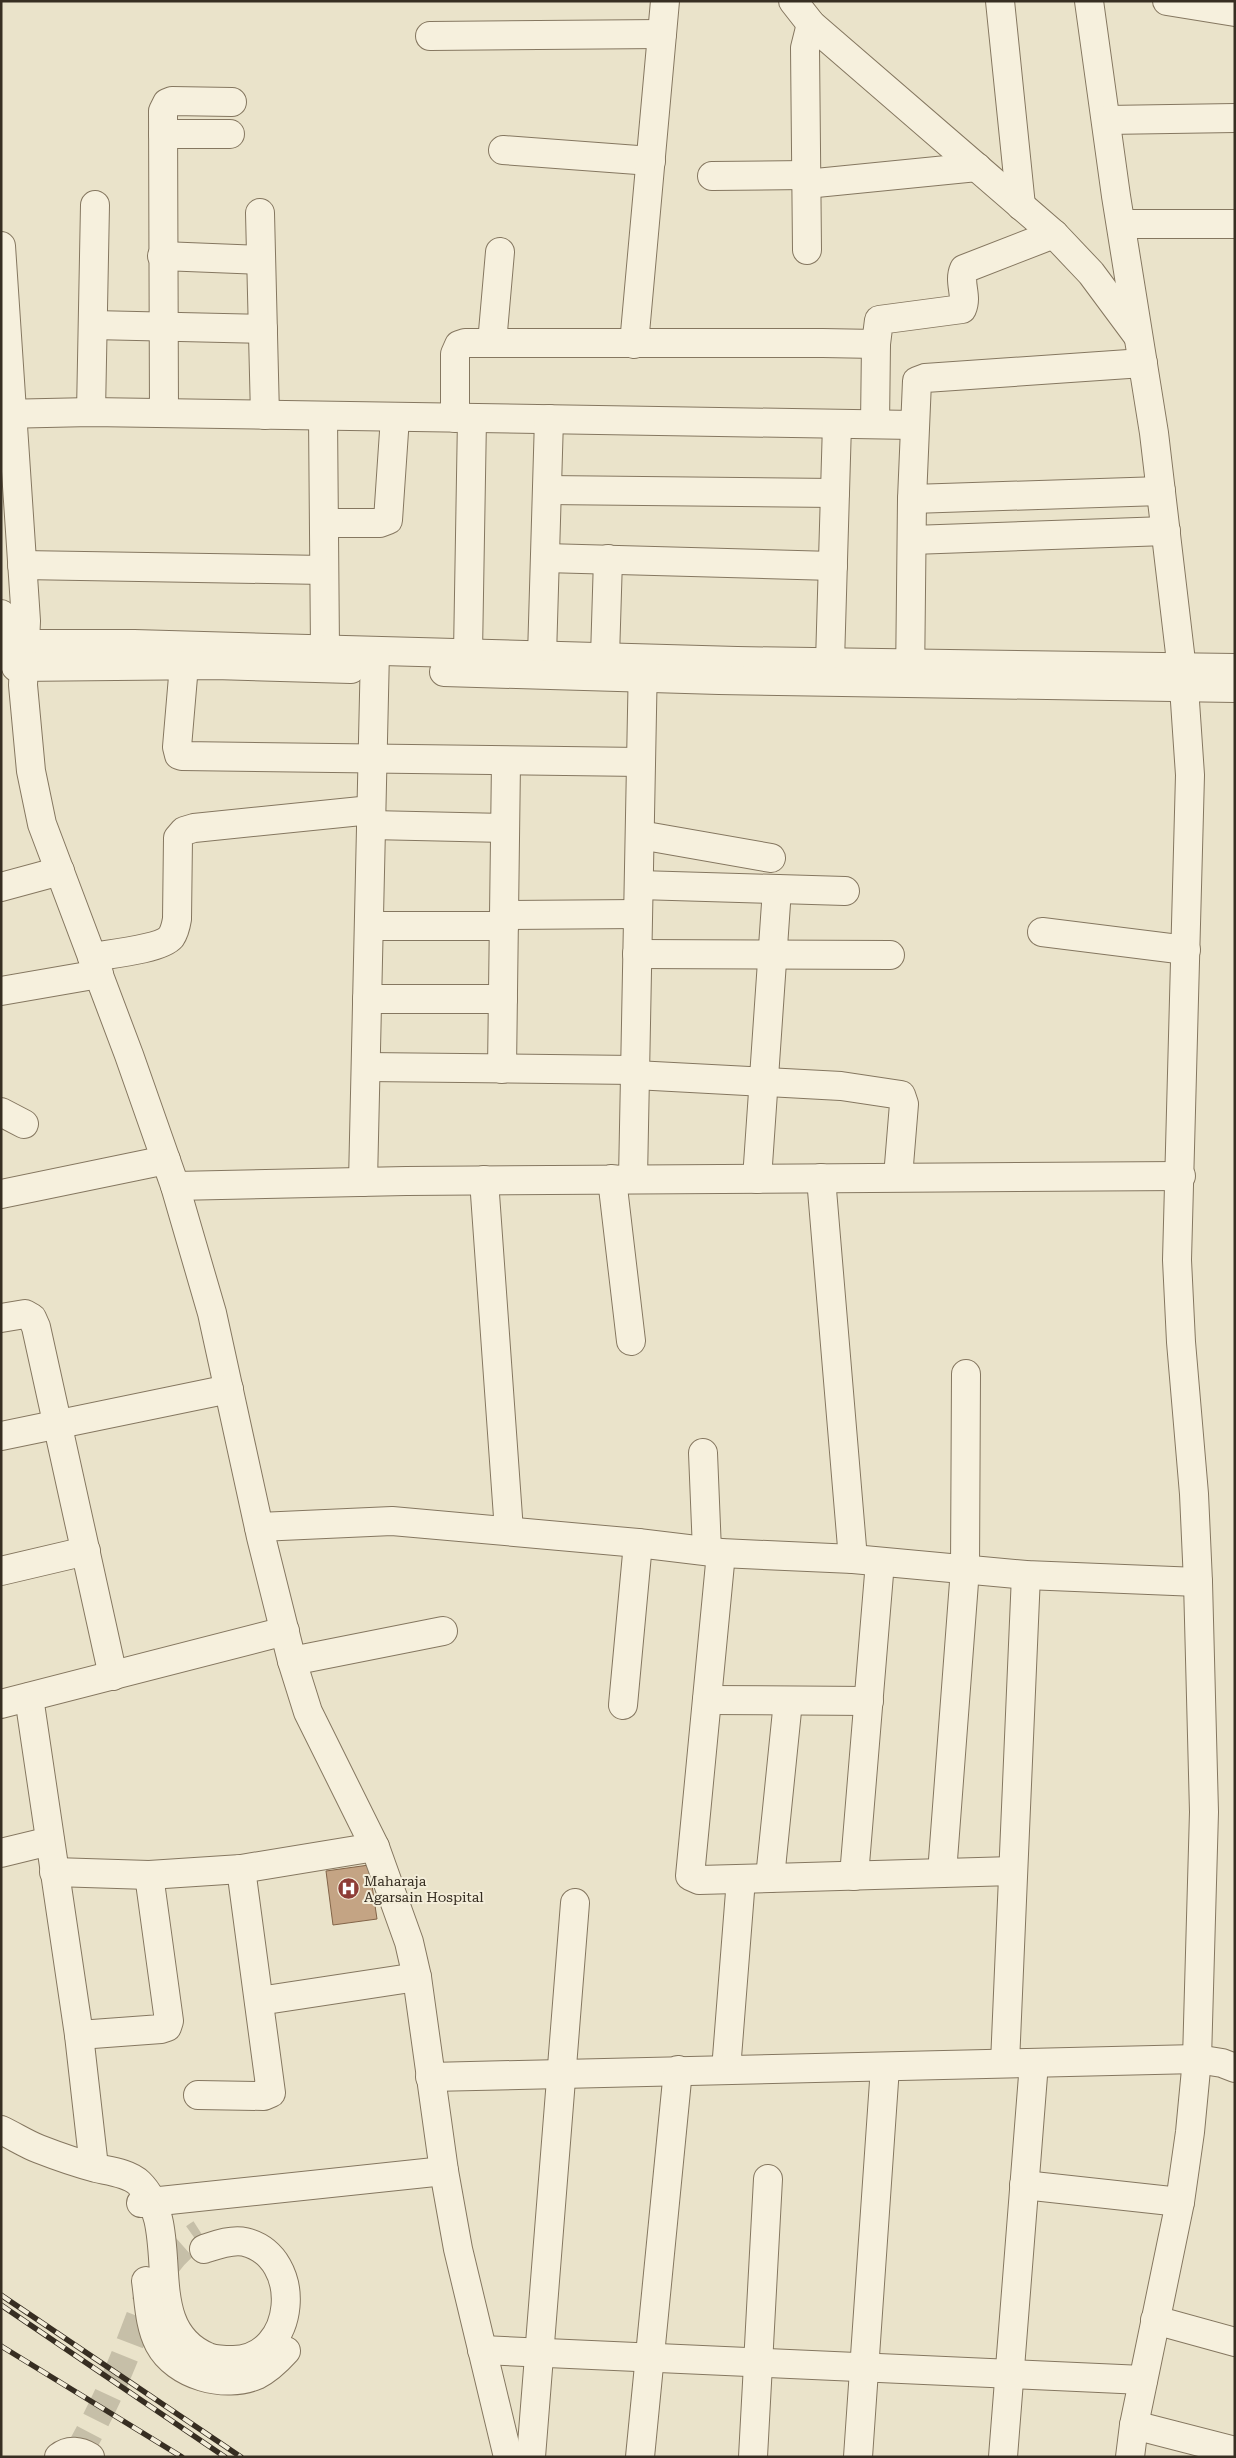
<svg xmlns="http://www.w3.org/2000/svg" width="1236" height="2458" font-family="'Roboto Serif',serif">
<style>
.building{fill:#c4a484;stroke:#826448}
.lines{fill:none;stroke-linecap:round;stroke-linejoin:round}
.minor-tunnel{stroke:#c6bfa8;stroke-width:28;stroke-dasharray:28 14;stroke-linecap:butt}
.minor-casing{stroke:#857760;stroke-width:30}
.minor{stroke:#f6f0dd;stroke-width:28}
.rail-casing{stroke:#372e22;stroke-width:5.5}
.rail{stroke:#f3edd9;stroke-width:4;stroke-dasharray:11;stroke-linecap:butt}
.labels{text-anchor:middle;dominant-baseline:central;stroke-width:4;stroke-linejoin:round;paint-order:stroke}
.poi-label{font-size:14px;fill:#372e22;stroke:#f3edd9;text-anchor:start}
</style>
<rect width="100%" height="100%" fill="#eae3ca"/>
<polygon class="building" points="369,1865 377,1919 333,1925 326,1871"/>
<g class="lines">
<path class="minor-tunnel" d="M 76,2457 C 97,2420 115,2382 130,2343 C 148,2297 157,2261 201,2233"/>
<defs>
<g id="minor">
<polyline points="793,1 811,24 1054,234 1091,273 1137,335"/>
<polyline points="1000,1 1021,206"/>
<polyline points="1089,1 1116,196 1154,433 1184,687 1190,775 1177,1260 1181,1342 1194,1494 1198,1582 1204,1812 1197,2059 1190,2132 1180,2202 1134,2425 1130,2457"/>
<polyline points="1167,1 1235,12"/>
<polyline points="430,36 662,34"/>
<polyline points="1106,120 1235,118"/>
<polyline points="163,134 230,134"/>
<polyline points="503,150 651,161"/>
<polyline points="712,176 806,175"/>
<polyline points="806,184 977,167"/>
<polyline points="260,213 265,415"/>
<polyline points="1121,224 1235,224"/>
<polyline points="1,246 26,621 23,685 31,771 42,824 129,1055 175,1186 212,1313 261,1537 292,1661 308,1712 375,1847 409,1942 417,1977 444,2171 458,2249 508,2457"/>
<polyline points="807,250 805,48 811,24"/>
<polyline points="162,256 261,260"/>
<polyline points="93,325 263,329"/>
<polyline points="492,343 500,252"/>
<polyline points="634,344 665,1"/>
<path d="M 876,344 L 879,320 L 962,309 C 968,296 958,282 964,269 L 1054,234"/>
<polyline points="91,412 95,205"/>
<polyline points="164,413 163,111 167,103 172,101 232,102"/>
<polyline points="1,414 91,412 914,425"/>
<polyline points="323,416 325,649"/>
<polyline points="455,418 455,354 459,345 465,343 823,343 876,344 875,424"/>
<polyline points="547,490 835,493"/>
<polyline points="912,499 1161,491"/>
<polyline points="324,523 380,523 388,520 395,417"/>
<polyline points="912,540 1166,531"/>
<polyline points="545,558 833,566"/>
<polyline points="22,565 324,570"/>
<polyline points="1,614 7,644 13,661"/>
<polyline points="7,644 134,644 737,661 1235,668"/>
<polyline points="468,653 472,418"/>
<polyline points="542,656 549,419"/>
<polyline points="605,657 608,559"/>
<polyline points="830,662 837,424"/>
<polyline points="184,665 177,747 179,755 182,756 641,762"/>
<polyline points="16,667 215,665 351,669"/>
<polyline points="444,672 719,680 1235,688"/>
<polyline points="910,682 912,499 917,381 925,378 1143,363"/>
<polyline points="371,825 505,828"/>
<polyline points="640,835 771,858"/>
<polyline points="639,885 845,891"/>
<polyline points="1,887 60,871"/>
<polyline points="504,915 638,914"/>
<polyline points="369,926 504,926"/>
<polyline points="1042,932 1186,950"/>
<polyline points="637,954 890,955"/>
<path d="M 92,957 C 109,954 161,949 171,937 C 175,931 176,925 177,919 L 178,838 L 184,831 L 194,828 L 371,810"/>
<polyline points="1,991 99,974"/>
<polyline points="367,999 503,999"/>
<polyline points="366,1067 635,1070"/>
<polyline points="502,1069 506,762"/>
<polyline points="635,1075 841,1086 901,1095 904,1104 898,1177"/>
<polyline points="1,1112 24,1124"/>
<polyline points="821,1178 853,1559"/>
<polyline points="612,1179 631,1341"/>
<polyline points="633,1179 643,660"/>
<polyline points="757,1179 777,889"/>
<polyline points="484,1180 509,1531"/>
<polyline points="363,1182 375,651"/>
<polyline points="175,1186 406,1181 1181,1176"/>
<polyline points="1,1194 166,1160"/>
<polyline points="1,1318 25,1314 32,1318 36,1327 113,1676"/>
<polyline points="1,1436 229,1389"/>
<polyline points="703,1453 707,1551"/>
<polyline points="259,1527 392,1521 638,1543 721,1553 853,1559 1026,1575 1198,1582"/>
<polyline points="721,1553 690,1876 699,1880 1013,1871"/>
<polyline points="1,1571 86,1551"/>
<polyline points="292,1661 443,1631"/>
<polyline points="29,1697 79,2035 94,2167"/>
<polyline points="707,1700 869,1701"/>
<polyline points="1,1704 285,1631"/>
<polyline points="623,1705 638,1543"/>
<polyline points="1,1853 50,1841"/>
<polyline points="54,1872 149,1875 241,1869 375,1847"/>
<polyline points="942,1873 965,1569 966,1374"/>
<polyline points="854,1876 880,1562"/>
<polyline points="770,1878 788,1701"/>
<polyline points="259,2001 417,1977"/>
<polyline points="79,2035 161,2029 167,2027 169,2021 149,1875"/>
<polyline points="1005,2063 1026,1575"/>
<polyline points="726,2070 741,1879"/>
<polyline points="430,2077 1197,2059 1222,2063 1235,2068"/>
<polyline points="198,2095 264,2096 271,2093 241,1869"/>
<path d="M 1,2130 C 14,2136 26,2144 39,2149 C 57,2156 77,2163 96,2168 C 109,2171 129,2173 139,2183 C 186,2229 136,2327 208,2357 C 216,2360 224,2360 233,2360 C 297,2359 305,2257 245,2242 C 232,2239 216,2245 204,2249"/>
<polyline points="1024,2185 1180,2202"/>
<polyline points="141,2203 444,2171"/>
<path d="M 146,2281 C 149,2301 149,2325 159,2344 C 176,2376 225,2389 257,2375 C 269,2369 277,2361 286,2351"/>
<polyline points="1155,2320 1235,2342"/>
<polyline points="482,2350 1143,2380"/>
<polyline points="1134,2425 1235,2451"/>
<path d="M 59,2457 C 69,2449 80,2451 90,2457"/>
<polyline points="531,2457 575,1903"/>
<polyline points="640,2457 678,2070"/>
<polyline points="753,2457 768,2179"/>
<polyline points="858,2457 885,2067"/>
<polyline points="1003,2457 1034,2063"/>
</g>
</defs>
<use href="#minor" class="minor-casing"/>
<use href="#minor" class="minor"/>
<defs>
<g id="rail">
<polyline points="1,2295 241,2457"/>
<polyline points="1,2305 225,2457"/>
<polyline points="1,2346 182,2457"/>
</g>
</defs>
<use href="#rail" class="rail-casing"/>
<use href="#rail" class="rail"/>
</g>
<defs>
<symbol id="hospital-disc" viewBox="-11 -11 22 22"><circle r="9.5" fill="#8e3d36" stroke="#f3edd9"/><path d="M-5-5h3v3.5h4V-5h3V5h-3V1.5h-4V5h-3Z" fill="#fff"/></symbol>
</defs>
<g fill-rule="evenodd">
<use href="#hospital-disc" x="336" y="1876" width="25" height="25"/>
</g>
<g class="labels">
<g class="poi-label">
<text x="364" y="1881">Maharaja<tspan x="364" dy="16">Agarsain Hospital</tspan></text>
</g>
</g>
<rect width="1236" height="2458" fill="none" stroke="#372e22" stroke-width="5"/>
</svg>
